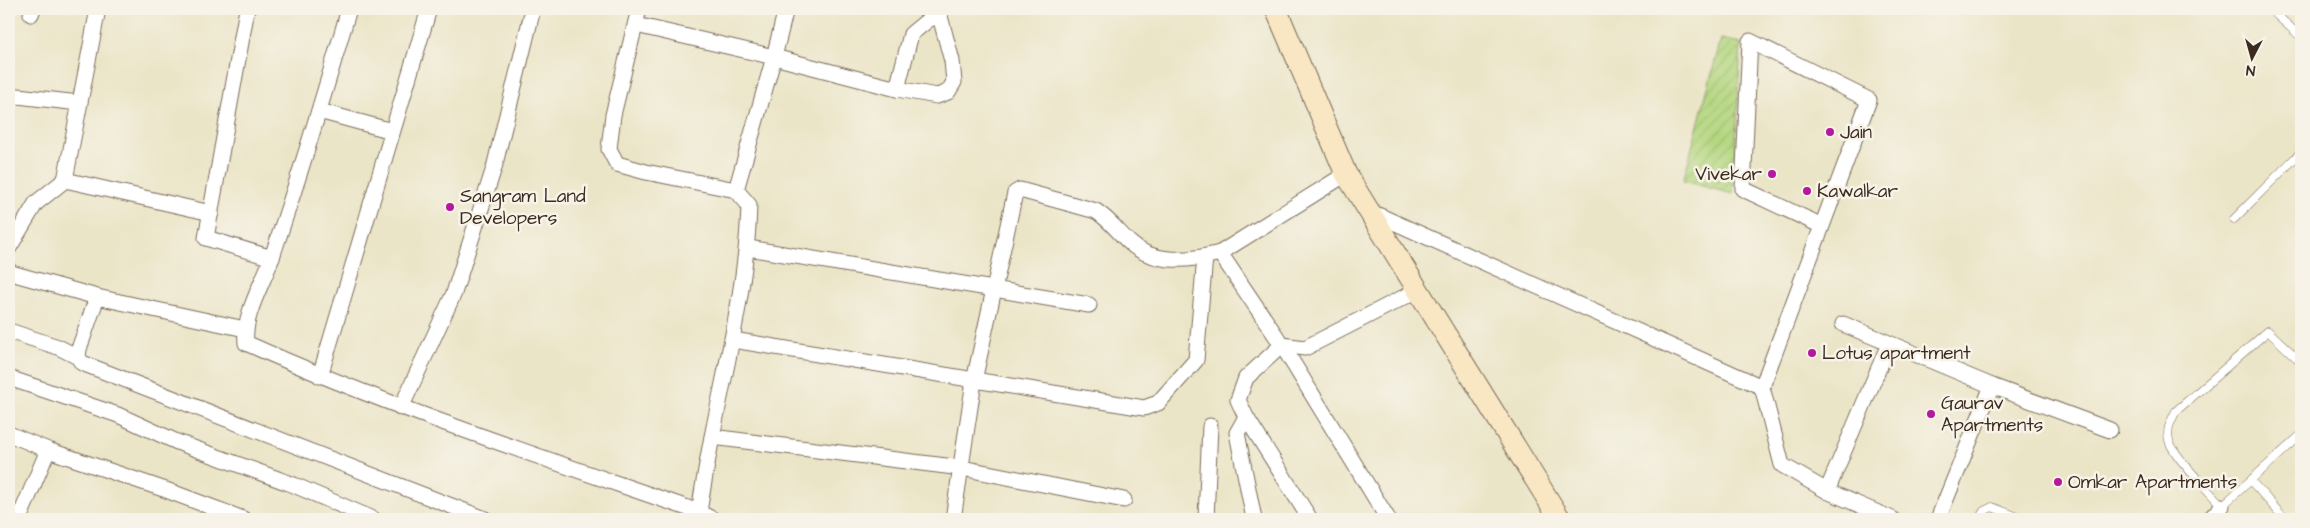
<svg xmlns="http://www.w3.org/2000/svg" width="2310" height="528" font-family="'Architects Daughter',sans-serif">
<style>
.garden{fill:url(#garden-furrows);stroke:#78804f}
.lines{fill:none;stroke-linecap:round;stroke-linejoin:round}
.lane-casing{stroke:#796b5a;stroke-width:9}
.street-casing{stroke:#796b5a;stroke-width:17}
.secondary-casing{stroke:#796b5a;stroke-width:23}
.lane{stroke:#fff;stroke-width:8}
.street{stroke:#fff;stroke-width:15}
.secondary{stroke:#f9e7c3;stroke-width:21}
.poi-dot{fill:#b5179e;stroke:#f7f3e8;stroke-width:2}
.labels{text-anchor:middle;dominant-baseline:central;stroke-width:5;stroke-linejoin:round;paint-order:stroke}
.poi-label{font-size:19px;fill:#3b2a1e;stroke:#f7f3e8;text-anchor:start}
</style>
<defs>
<pattern id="garden-furrows" width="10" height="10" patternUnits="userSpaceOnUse" patternTransform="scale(1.25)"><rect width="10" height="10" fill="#b4d780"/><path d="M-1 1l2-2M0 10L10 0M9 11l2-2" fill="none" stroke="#9cb96e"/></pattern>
</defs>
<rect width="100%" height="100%" fill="#f7f3e8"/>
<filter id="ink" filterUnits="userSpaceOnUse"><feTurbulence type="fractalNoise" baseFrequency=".02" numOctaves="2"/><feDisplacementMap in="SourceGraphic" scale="10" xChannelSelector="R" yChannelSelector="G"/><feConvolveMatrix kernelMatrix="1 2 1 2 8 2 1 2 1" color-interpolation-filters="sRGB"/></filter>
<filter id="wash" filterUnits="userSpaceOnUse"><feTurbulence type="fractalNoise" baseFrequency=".0096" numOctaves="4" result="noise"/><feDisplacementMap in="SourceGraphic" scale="20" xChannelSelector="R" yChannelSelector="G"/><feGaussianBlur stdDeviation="1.12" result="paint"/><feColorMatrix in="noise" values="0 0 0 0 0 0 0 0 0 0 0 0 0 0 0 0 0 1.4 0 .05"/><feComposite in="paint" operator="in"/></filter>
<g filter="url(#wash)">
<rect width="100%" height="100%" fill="#ebe5c8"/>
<polygon class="garden" points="1721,39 1741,43 1733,194 1683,181"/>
</g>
<g filter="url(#ink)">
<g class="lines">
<defs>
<g id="lane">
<polyline points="2270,9 2301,37"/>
<polyline points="2234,219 2301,152"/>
<path d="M 2301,362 L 2268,331 L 2176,411 C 2171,421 2166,429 2169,440 C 2172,455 2211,493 2222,506 L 2301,435"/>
<polyline points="2251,481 2285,519"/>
<polyline points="1979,519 1984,511 1992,507 2023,519"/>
</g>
<g id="street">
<polyline points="98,9 65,180 211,213"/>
<polyline points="247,9 206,238 272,258"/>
<path d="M 349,9 C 325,92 300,175 272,257 C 263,284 243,314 246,343 C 393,409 547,459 699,512"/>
<path d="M 639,9 L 613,115 L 609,149 L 617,164 L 646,172 L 736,190 L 749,205 C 747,284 727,360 712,437 C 707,462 703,487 699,512 L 712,519"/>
<polyline points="31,14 33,9"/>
<polyline points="636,25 774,57 897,89 937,96 948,92 954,82 952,61 938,9"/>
<polyline points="897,89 911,34 928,20 940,14"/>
<polyline points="9,95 79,103"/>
<polyline points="319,111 392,131"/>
<polyline points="736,190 774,57 786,9"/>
<polyline points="1369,211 1762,387 1869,100 1750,41 1743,189 1822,226"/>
<polyline points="9,248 36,203 65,180"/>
<polyline points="748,248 1089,305"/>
<polyline points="9,270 11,273 97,297 245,329"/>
<polyline points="97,297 79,349 78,357 82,363 485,519"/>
<polyline points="1843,324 1992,386 1938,519"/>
<polyline points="9,331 58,347 78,357"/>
<polyline points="733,340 1144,408 1158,403 1196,360 1205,257"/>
<polyline points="1282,345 1388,519"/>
<polyline points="1282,345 1305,348 1418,290"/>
<polyline points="320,376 429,9"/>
<polyline points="9,378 118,415 177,442 294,485 373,519"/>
<polyline points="1992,386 2110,430"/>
<polyline points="1762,387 1782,465 1827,491 1892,519"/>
<polyline points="401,408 454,293 494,168 533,9"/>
<polyline points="1246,417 1310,519"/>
<polyline points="9,434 48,450 166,490 243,519"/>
<polyline points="712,437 962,468 1124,500"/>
<polyline points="1827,491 1889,344"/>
<polyline points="19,519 48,450"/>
<path d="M 953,519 L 974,381 L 1015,193 L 1020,190 L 1096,211 C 1110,220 1118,232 1130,243 C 1155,265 1190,261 1220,253"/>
<polyline points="1206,519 1210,426"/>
<polyline points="1254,519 1237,433 1246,417 1238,400 1246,378 1282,345 1220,253 1346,174"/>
<polyline points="2210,519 2222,506"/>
</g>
<polyline id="secondary" points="1276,9 1346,174 1560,519"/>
</defs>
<use href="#lane" class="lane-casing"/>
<use href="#street" class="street-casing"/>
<use href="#secondary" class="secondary-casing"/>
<use href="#lane" class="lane"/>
<use href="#street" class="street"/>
<use href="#secondary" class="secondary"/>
</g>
</g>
<g class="poi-dot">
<circle cx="1830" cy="132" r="5"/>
<circle cx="1772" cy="174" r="5"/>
<circle cx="1807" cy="191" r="5"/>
<circle cx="450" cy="207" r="5"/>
<circle cx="1812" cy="353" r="5"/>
<circle cx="1931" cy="414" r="5"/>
<circle cx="2058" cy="482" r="5"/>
</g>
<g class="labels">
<g class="poi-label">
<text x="1840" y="132">Jain</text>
<text x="1762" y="174" text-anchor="end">Vivekar</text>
<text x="1817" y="191">Kawalkar</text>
<text x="460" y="196">Sangram Land<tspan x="460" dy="22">Developers</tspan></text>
<text x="1822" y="353">Lotus apartment</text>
<text x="1941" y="403">Gaurav<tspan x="1941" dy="22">Apartments</tspan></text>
<text x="2068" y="482">Omkar Apartments</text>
</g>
</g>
<rect width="2310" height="528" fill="none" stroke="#f7f3e8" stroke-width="30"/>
<g transform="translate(2252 58) rotate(186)" stroke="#f7f3e8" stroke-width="4" paint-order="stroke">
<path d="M0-4L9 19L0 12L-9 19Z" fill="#3b2a1e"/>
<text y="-8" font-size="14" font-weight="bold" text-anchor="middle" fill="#3b2a1e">N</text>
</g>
</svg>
